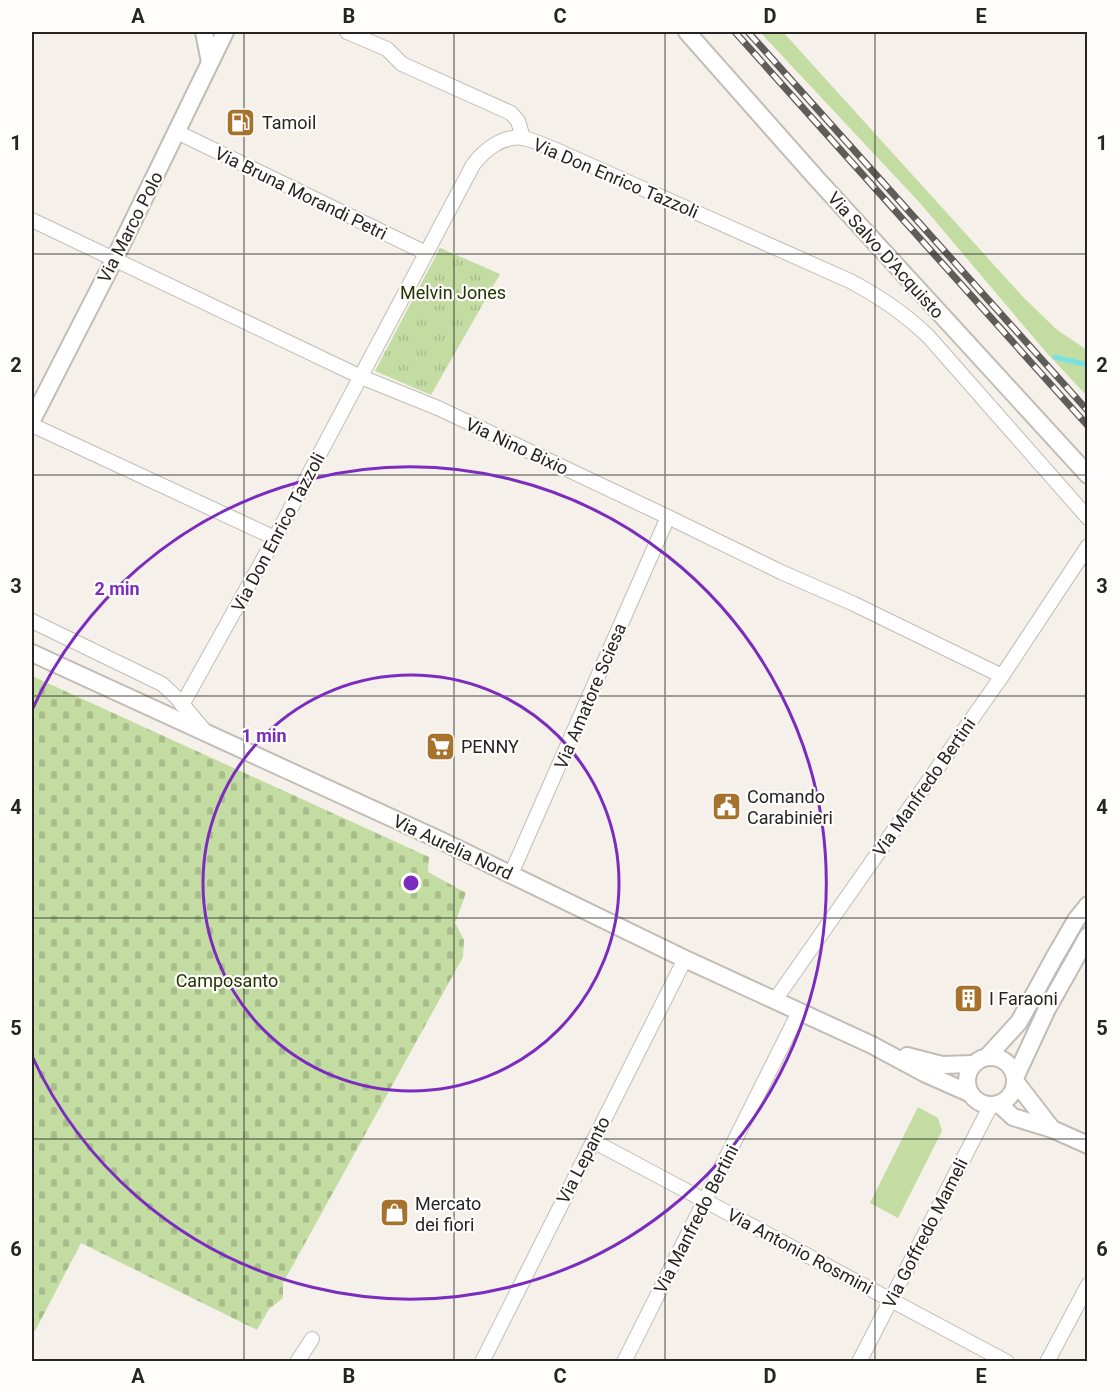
<svg xmlns="http://www.w3.org/2000/svg" width="1119" height="1393" font-family="Roboto,sans-serif">
<style>
.green{fill:#c3dca2}
.cemetery{fill:url(#cemetery-stones)}
.park{fill:url(#park-tufts)}
.lines{fill:none;stroke-linecap:round;stroke-linejoin:round}
.stream{stroke:#7ae0e0;stroke-width:5}
.minor-casing{stroke:#c1bcb6;stroke-width:16}
.tertiary-casing{stroke:#c1bcb6;stroke-width:20}
.minor{stroke:#fff;stroke-width:14}
.tertiary{stroke:#fff;stroke-width:16}
.rail-casing{stroke:#5f5d59;stroke-width:7}
.rail{stroke:#fffefc;stroke-width:4.5;stroke-dasharray:14;stroke-linecap:butt}
.grid{fill:none;stroke:#272523;stroke-width:1.5;stroke-opacity:0.55}
.ring{fill:none;stroke:#7b2cbf;stroke-width:3}
.labels{text-anchor:middle;dominant-baseline:central;stroke-width:4.5;stroke-linejoin:round;paint-order:stroke}
.poi-label{font-size:18px;fill:#272523;stroke:#fffefc;text-anchor:start}
.street-label{font-size:18px;fill:#272523;stroke:#fffefc}
.park-label{font-size:18px;fill:#233401;stroke:#fffefc}
.centre{fill:#7b2cbf;stroke:#fffefc;stroke-width:3}
.ring-label{font-size:18px;text-anchor:middle;font-weight:bold;fill:#7b2cbf;stroke:#fffefc;stroke-width:4.5;stroke-linejoin:round;paint-order:stroke}
.neatline{fill:none;stroke:#272523;stroke-width:2}
.grid-label{font-size:20px;text-anchor:middle;font-weight:bold;fill:#272523}
</style>
<defs>
<pattern id="cemetery-stones" width="16" height="16" patternUnits="userSpaceOnUse" patternTransform="scale(1.5)"><rect width="16" height="16" fill="#c3dca2"/><path d="M2 7V4a2 2 0 0 1 4 0v3zM10 15v-3a2 2 0 0 1 4 0v3z" fill="#a8bd8b"/></pattern>
<pattern id="park-tufts" width="24" height="20" patternUnits="userSpaceOnUse" patternTransform="scale(1.5)"><rect width="24" height="20" fill="#c3dca2"/><path d="M3 7l-1-3M5 7V3M7 7l1-3M15 17l-1-3M17 17v-4M19 17l1-3" fill="none" stroke="#a8bd8b"/></pattern>
</defs>
<rect width="100%" height="100%" fill="#f5f0e9"/>
<g class="green">
<polygon points="760,32 783,32 1023,297 1056,329 1087,350 1087,396 1045,351 920,203"/>
<polygon points="918,1107 938,1118 942,1131 898,1218 870,1203"/>
</g>
<polygon class="cemetery" points="32,676 429,857 428,872 466,893 455,923 464,940 463,957 283,1283 283,1298 269,1309 257,1330 81,1243 35,1331 32,1329"/>
<polygon class="park" points="440,248 500,274 431,395 375,371"/>
<g class="lines">
<polyline class="stream" points="1055,357 1088,365"/>
<defs>
<g id="minor">
<polyline points="347,32 387,49 402,64 511,113 518,121 523,138"/>
<polyline points="177,132 426,253"/>
<polyline points="32,220 361,377 438,408 668,517 781,572 852,603 1002,676"/>
<polyline points="32,425 275,538"/>
<polyline points="32,621 162,684 177,698 204,730"/>
<path d="M 182,705 L 275,538 L 473,165 C 484,150 503,135 523,138 C 534,140 545,146 556,150 L 850,281 C 879,296 904,313 928,336 L 1088,518"/>
<polyline points="511,874 668,517"/>
<polyline points="775,1000 1002,676 1088,546"/>
<polyline points="593,1141 1007,1362"/>
<polyline points="297,1362 312,1339"/>
<polyline points="482,1362 685,959"/>
<polyline points="624,1362 799,1012"/>
<polyline points="859,1362 991,1105"/>
<polyline points="1047,1362 1088,1285"/>
</g>
<g id="tertiary">
<polyline points="204,32 210,62"/>
<polyline points="687,32 817,179 1088,475"/>
<polyline points="32,420 114,260 225,32"/>
<polyline points="32,653 444,842 685,959 872,1045 924,1073 969,1093"/>
<polyline points="907,1056 942,1065 973,1064"/>
<circle cx="991" cy="1081" r="24"/>
<polyline points="987,1057 1019,1022 1054,958 1076,920 1088,905"/>
<polyline points="1015,1078 1047,1009 1088,936"/>
<polyline points="1015,1081 1052,1129"/>
<polyline points="999,1104 1013,1117 1052,1129 1088,1145"/>
</g>
</defs>
<use href="#minor" class="minor-casing"/>
<use href="#tertiary" class="tertiary-casing"/>
<use href="#minor" class="minor"/>
<use href="#tertiary" class="tertiary"/>
<defs>
<g id="rail">
<polyline points="735,32 1088,426"/>
<polyline points="748,32 1088,411"/>
</g>
</defs>
<use href="#rail" class="rail-casing"/>
<use href="#rail" class="rail"/>
</g>
<path class="grid" d="M 244,32 L 244,1362M 454,32 L 454,1362M 665,32 L 665,1362M 875,32 L 875,1362M 32,254 L 1088,254M 32,475 L 1088,475M 32,696 L 1088,696M 32,918 L 1088,918M 32,1139 L 1088,1139"/>
<g class="ring">
<circle cx="411" cy="883" r="208"/>
<path d="M32 710A416 416 0 1 1 32 1056"/>
</g>
<defs>
<symbol id="fuel-square" viewBox="-11 -11 22 22"><rect x="-9" y="-9" width="18" height="18" rx="4" fill="#a7722c" stroke="#fffefc"/><path d="M-5.5-6h7V0h2V4h1.3V-2.5L3-4.5l.8-.8L6-3V5H2.5V1h-1V6h-7ZM-4.2-4.7v3.2H.2V-4.7Z" fill="#fff"/></symbol>
<symbol id="supermarket-square" viewBox="-11 -11 22 22"><rect x="-9" y="-9" width="18" height="18" rx="4" fill="#a7722c" stroke="#fffefc"/><path d="M-6-5.5h2.5l.6 2H6L4.5 2H-2.5L-4.4-4H-6ZM-1.5 3.2a1.3 1.3 0 1 0 .1 0ZM3 3.2a1.3 1.3 0 1 0 .1 0Z" fill="#fff"/></symbol>
<symbol id="civic-square" viewBox="-11 -11 22 22"><rect x="-9" y="-9" width="18" height="18" rx="4" fill="#a7722c" stroke="#fffefc"/><path d="M-.6-6.5H3V-4.5H.6V-3L4-1V1h2V6H-6V1h2V-1L-.6-3ZM-1.2 2.5V6h2.4V2.5Z" fill="#fff"/></symbol>
<symbol id="building-square" viewBox="-11 -11 22 22"><rect x="-9" y="-9" width="18" height="18" rx="4" fill="#a7722c" stroke="#fffefc"/><path d="M-4-6H4V6H1V3H-1V6H-4ZM-2.5-4.3h1.7v1.8h-1.7ZM.8-4.3h1.7v1.8H.8ZM-2.5-1h1.7V.8h-1.7ZM.8-1h1.7V.8H.8Z" fill="#fff"/></symbol>
<symbol id="shop-square" viewBox="-11 -11 22 22"><rect x="-9" y="-9" width="18" height="18" rx="4" fill="#a7722c" stroke="#fffefc"/><path d="M-5-2.5h2.3a2.7 3.5 0 0 1 5.4 0H5L5.5 6h-11ZM-1.5-2.5h3a1.5 2.3 0 0 0-3 0Z" fill="#fff"/></symbol>
</defs>
<g fill-rule="evenodd">
<use href="#fuel-square" x="224" y="106" width="33" height="33"/>
<use href="#supermarket-square" x="424" y="730" width="33" height="33"/>
<use href="#civic-square" x="710" y="790" width="33" height="33"/>
<use href="#building-square" x="952" y="982" width="33" height="33"/>
<use href="#shop-square" x="378" y="1196" width="33" height="33"/>
</g>
<g class="labels">
<g class="poi-label">
<text x="262" y="122">Tamoil</text>
<text x="461" y="746">PENNY</text>
<text x="747" y="796">Comando<tspan x="747" dy="21">Carabinieri</tspan></text>
<text x="989" y="998">I Faraoni</text>
<text x="415" y="1203">Mercato<tspan x="415" dy="21">dei fiori</tspan></text>
</g>
<g class="street-label">
<text transform="translate(616 178) rotate(23)">Via Don Enrico Tazzoli</text>
<text transform="translate(301 193) rotate(26)">Via Bruna Morandi Petri</text>
<text transform="translate(130 227) rotate(-63)">Via Marco Polo</text>
<text transform="translate(886 255) rotate(48)">Via Salvo D'Acquisto</text>
<text transform="translate(517 446) rotate(25)">Via Nino Bixio</text>
<text transform="translate(278 532) rotate(-62)">Via Don Enrico Tazzoli</text>
<text transform="translate(590 696) rotate(-67)">Via Amatore Sciesa</text>
<text transform="translate(924 787) rotate(-55)">Via Manfredo Bertini</text>
<text transform="translate(453 847) rotate(25)">Via Aurelia Nord</text>
<text transform="translate(583 1160) rotate(-63)">Via Lepanto</text>
<text transform="translate(696 1219) rotate(-63)">Via Manfredo Bertini</text>
<text transform="translate(925 1233) rotate(-63)">Via Goffredo Mameli</text>
<text transform="translate(800 1251) rotate(28)">Via Antonio Rosmini</text>
</g>
<g class="park-label">
<text x="453" y="292">Melvin Jones</text>
<text x="227" y="980">Camposanto</text>
</g>
</g>
<circle cx="411" cy="883" r="9" class="centre"/>
<g class="ring-label">
<text x="117" y="595">2 min</text>
<text x="264" y="742">1 min</text>
</g>
<rect width="1119" height="1393" fill="none" stroke="#fffefc" stroke-width="66"/>
<rect x="33" y="33" width="1053" height="1327" class="neatline"/>
<g class="grid-label">
<text x="138" y="23">A</text>
<text x="349" y="23">B</text>
<text x="560" y="23">C</text>
<text x="770" y="23">D</text>
<text x="981" y="23">E</text>
<text x="16" y="150">1</text>
<text x="1102" y="150">1</text>
<text x="16" y="372">2</text>
<text x="1102" y="372">2</text>
<text x="16" y="593">3</text>
<text x="1102" y="593">3</text>
<text x="16" y="814">4</text>
<text x="1102" y="814">4</text>
<text x="16" y="1035">5</text>
<text x="1102" y="1035">5</text>
<text x="16" y="1256">6</text>
<text x="1102" y="1256">6</text>
<text x="138" y="1383">A</text>
<text x="349" y="1383">B</text>
<text x="560" y="1383">C</text>
<text x="770" y="1383">D</text>
<text x="981" y="1383">E</text>
</g>
</svg>
